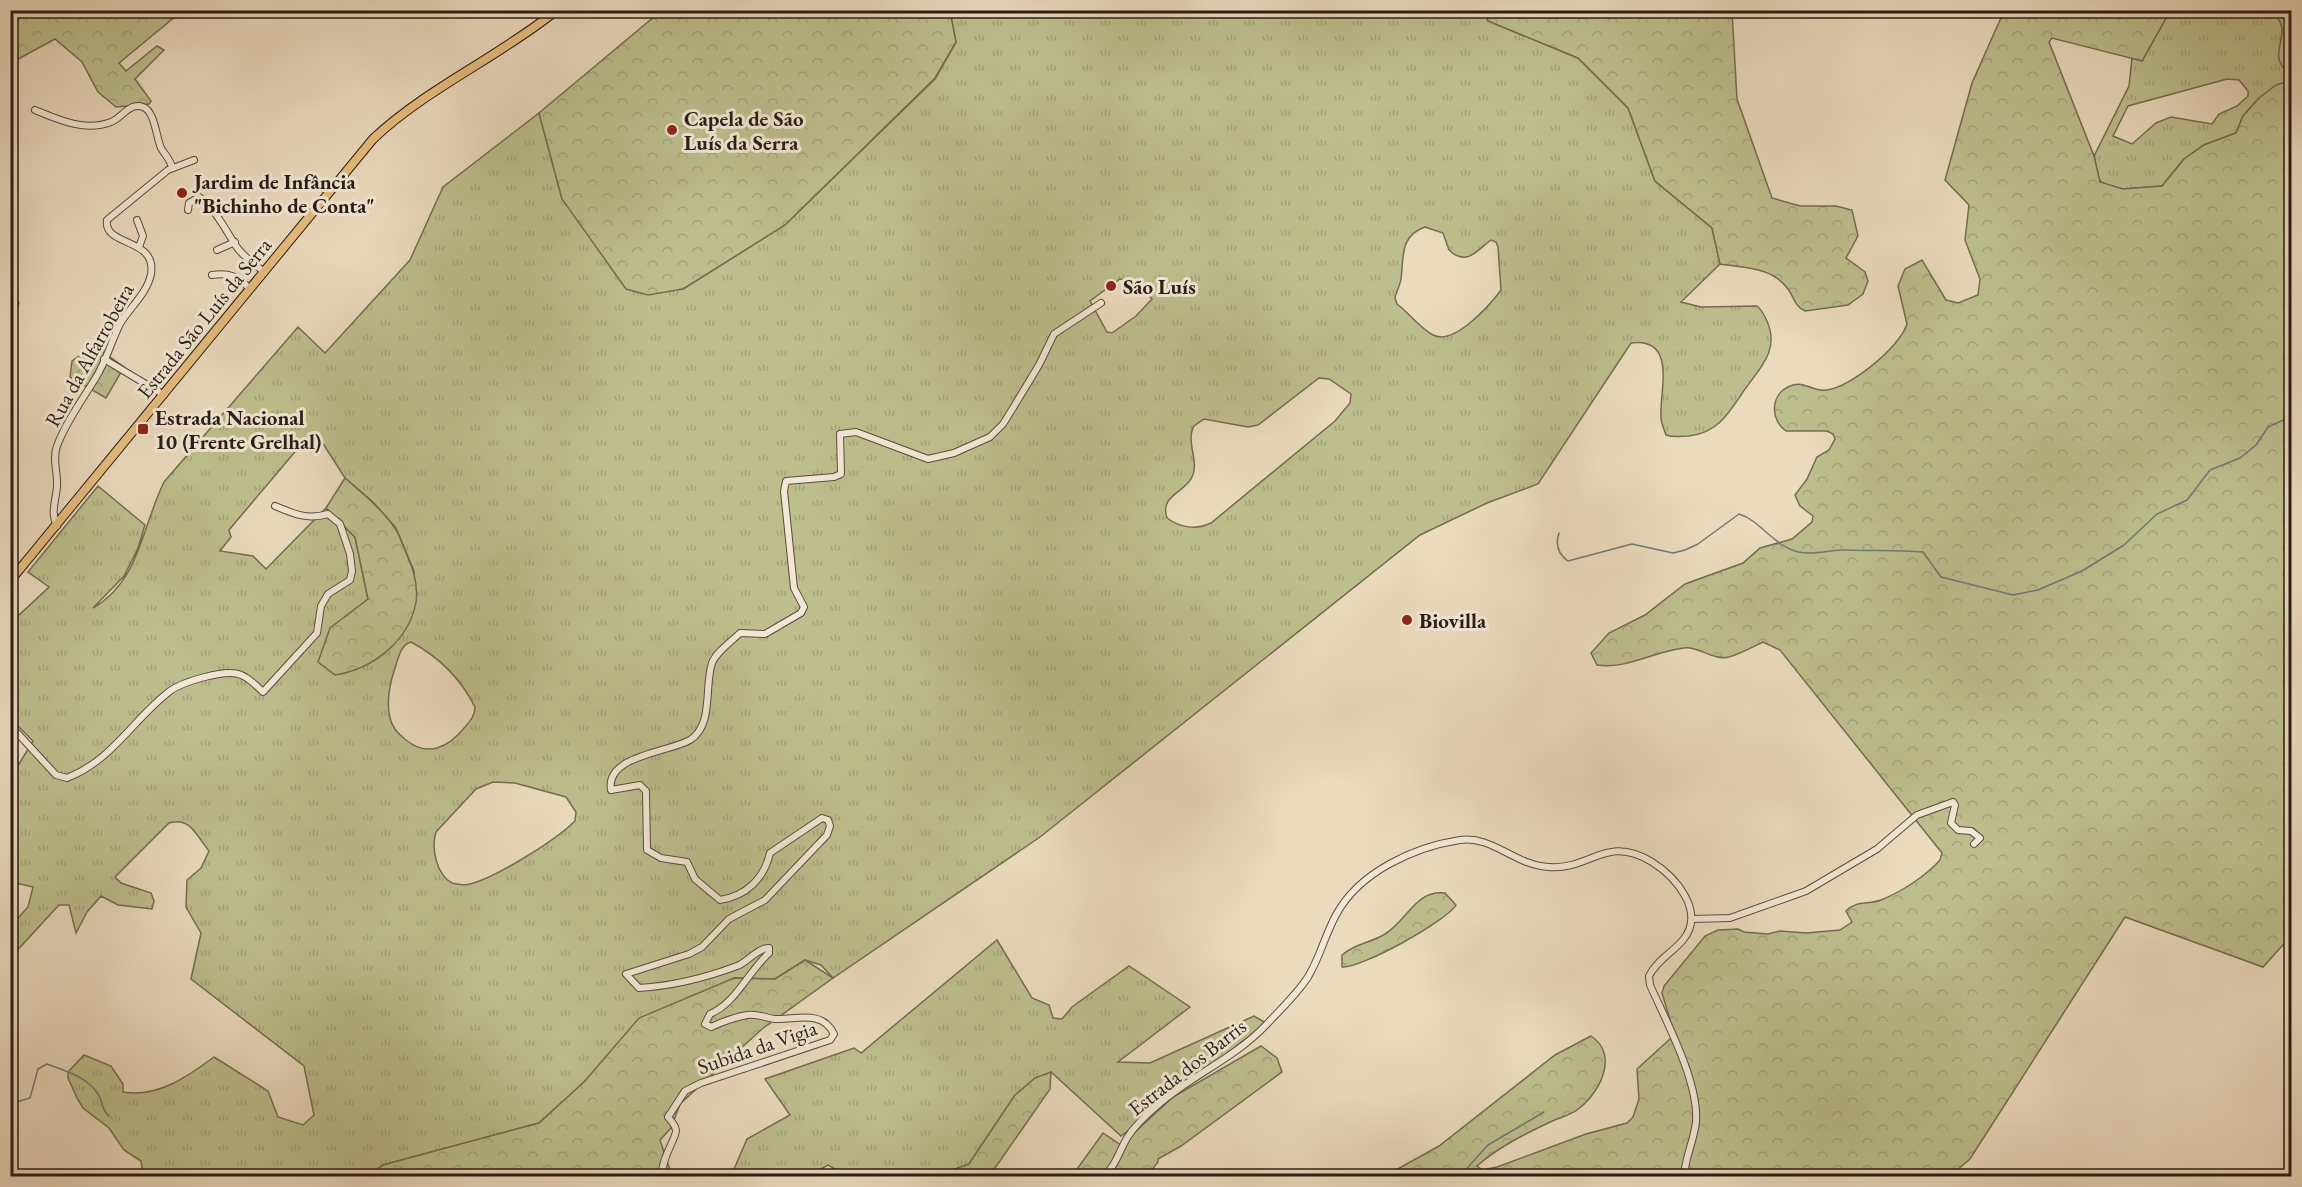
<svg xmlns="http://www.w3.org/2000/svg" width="2302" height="1187" font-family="'EB Garamond',serif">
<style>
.grass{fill:url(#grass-tufts);stroke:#726d51;stroke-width:1.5;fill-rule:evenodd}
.forest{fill:url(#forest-crowns);stroke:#726d51;stroke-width:1.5}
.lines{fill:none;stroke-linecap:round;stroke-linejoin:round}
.stream{stroke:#6d7a78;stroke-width:1.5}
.minor-casing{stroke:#594c3f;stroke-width:8}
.major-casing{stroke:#281c15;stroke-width:10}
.minor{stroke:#f2e7d4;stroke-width:6}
.major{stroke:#e6bd7e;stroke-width:8}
.poi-dot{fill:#8f2418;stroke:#f2e7d4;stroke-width:2}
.labels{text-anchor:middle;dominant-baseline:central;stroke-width:6;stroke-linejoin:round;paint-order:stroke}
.poi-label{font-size:21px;font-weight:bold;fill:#281c15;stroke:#f2e7d4;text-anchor:start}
.street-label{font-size:21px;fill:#281c15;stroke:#f2e7d4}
</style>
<defs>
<pattern id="grass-tufts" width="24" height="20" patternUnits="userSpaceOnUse" patternTransform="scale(1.5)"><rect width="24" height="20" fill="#bdbe8d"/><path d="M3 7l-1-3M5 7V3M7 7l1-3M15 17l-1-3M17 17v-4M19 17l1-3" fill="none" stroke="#a2a379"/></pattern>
<pattern id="forest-crowns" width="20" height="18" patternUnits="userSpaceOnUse" patternTransform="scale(1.5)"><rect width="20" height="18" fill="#bdbe8d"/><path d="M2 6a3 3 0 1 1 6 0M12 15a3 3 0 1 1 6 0" fill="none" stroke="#a2a379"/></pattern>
</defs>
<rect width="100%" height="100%" fill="#ebdabd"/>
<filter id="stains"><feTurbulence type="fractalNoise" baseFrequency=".00333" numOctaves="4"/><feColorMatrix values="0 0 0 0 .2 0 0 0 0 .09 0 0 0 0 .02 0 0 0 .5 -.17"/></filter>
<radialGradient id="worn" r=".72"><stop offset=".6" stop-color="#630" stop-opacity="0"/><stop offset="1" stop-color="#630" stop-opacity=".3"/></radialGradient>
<g class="grass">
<path d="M 950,11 L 1484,11 L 1488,21 L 1578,58 L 1628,108 L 1655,181 L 1712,228 L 1720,264 L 1681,302 L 1701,307 L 1757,306 C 1762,310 1764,315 1767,321 C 1781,353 1756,371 1741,395 C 1727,416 1716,433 1689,436 C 1680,436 1675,438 1666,435 C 1664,429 1661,423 1661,417 C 1659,393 1678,337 1631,343 L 1538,484 L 1487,503 L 1420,535 L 1040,837 L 833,978 L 821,965 L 805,960 L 775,979 L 734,978 L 584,1082 L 539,1123 L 383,1165 L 368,1176 L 134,1176 L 142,1168 L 141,1161 L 124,1150 L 109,1128 L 83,1108 L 77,1098 L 68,1078 L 68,1072 L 84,1055 L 111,1066 L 123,1084 L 123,1092 C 157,1098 187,1077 214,1057 L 268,1091 L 278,1117 L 303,1125 L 314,1115 L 304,1066 L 191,979 L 201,933 L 186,907 L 187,880 L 201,868 L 209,851 C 197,837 191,816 169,823 L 115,877 L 121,883 L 151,893 L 154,901 L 152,909 L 118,905 L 101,896 L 87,912 L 76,933 L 69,905 L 59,905 L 11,957 L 11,926 L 28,907 L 33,887 L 16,883 L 11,889 L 11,757 L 19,764 L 33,741 L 11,719 L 11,611 L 19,615 L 49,587 L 28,572 L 98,486 L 145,525 L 138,548 L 124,576 L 93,608 C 140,581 142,526 164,482 L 298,327 L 325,353 L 410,260 L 443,187 L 539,113 L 562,199 L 683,289 L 785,225 L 935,79 L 956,42 ZM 1425,227 L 1443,233 L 1449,250 C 1467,267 1477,250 1491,240 L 1496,242 L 1498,247 L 1501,290 C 1490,305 1454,346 1433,335 C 1420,328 1409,313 1397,304 L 1395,298 C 1396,292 1400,286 1401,279 C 1404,258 1399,236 1425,227 ZM 1120,279 C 1135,281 1142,288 1152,299 L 1136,316 L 1112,333 L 1107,332 L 1090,301 ZM 1319,378 L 1329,379 L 1351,394 L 1350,403 L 1335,421 L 1211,523 C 1197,530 1180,528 1167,518 C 1159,495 1185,493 1192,477 C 1200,461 1185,442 1194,426 L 1204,419 L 1248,427 L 1258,425 ZM 305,440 L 322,442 L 345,478 L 373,502 L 396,528 L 414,571 L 416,601 L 356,610 L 368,599 L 355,537 L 326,508 L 266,569 L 253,556 L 220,551 L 231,537 L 229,530 ZM 411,642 C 439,657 461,679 475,707 C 475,716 470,721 465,727 C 449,747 428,758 406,740 C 398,734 392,728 390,718 C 386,702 390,683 395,668 C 398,659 401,644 411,642 ZM 493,782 L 515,783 L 566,797 L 576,812 L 575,821 C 556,840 497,877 470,884 C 464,886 458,884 452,883 C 436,874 431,848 436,832 L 476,789 Z"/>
<path d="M 2170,11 L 2269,11 C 2301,28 2261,55 2291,74 L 2291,81 L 2279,84 L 2259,98 L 2243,116 L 2236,133 L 2204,145 L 2184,159 L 2162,186 L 2123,189 L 2103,184 L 2099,179 L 2094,156 L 2129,86 L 2132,58 L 2142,61 ZM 2227,79 L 2239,80 L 2248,91 L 2248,96 L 2237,106 L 2219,114 L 2212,124 L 2171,117 L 2156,123 L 2132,144 L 2113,136 L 2128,106 Z"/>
<polygon points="997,940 1032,998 1049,1005 1053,1018 1062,1019 1072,1007 1129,966 1190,1007 1118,1062 1150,1063 1254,1016 1266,1023 1121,1136 1051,1072 1015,1095 969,1164 936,1176 842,1176 844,1174 828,1165 808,1176 731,1176 747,1139 790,1115 765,1079 854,1048 861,1053"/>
</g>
<g class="forest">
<polygon points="11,11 182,11 119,63 126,71 157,46 164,50 135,79 151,101 149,104 116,107 98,92 82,62 55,39 11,63"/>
<polygon points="712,11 715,13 721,10 950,11 956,42 935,78 785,225 683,289 648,295 626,289 562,199 539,113 661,11"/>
<path d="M 1484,11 L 1732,11 L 1737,99 L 1772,198 L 1800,206 L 1836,206 L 1852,210 L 1858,236 L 1846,258 L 1865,272 L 1868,281 L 1863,294 L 1848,305 L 1805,311 C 1795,307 1794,297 1788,289 C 1772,267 1745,268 1720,264 L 1712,228 L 1655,181 L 1628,108 L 1578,58 L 1488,21 Z"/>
<path d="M 2004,11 L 2170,11 L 2142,61 L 2052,38 L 2049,42 L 2094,156 L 2100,182 L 2123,189 L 2162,186 L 2184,159 L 2204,145 L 2236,133 L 2243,116 L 2259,98 L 2276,85 L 2291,81 L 2291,936 L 2263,967 L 2125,917 L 1970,1159 L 1950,1176 L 1385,1176 L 1439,1146 L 1555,1055 L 1591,1036 C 1620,1056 1599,1094 1577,1110 C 1569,1116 1557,1118 1548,1123 C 1523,1135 1497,1148 1477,1166 L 1482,1170 L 1497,1167 L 1586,1134 L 1627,1123 L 1633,1117 L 1639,1099 L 1637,1069 L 1671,1038 L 1674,1033 L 1662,993 L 1664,986 L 1705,936 L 1718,930 L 1738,929 L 1744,932 L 1768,934 L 1780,931 L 1806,933 L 1840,930 L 1852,922 L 1846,911 C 1856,900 1868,905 1881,900 C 1901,892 1926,876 1940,860 L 1942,853 L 1780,650 L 1763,642 C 1753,647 1740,654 1729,657 C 1713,661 1699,646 1684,648 C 1655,651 1625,670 1597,665 L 1591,653 L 1609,633 L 1645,615 L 1685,584 L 1743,563 L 1760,548 L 1792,539 L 1812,522 L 1813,516 L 1800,506 L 1795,495 L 1807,479 L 1817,457 L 1829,450 L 1835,439 L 1833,434 L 1827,431 L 1786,431 C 1770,420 1770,394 1790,386 C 1804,380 1813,392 1826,390 C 1850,388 1900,347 1907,324 L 1898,286 L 1905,269 L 1922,260 L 1946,300 L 1958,303 L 1978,295 L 1980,279 L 1965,240 L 1969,205 L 1945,180 L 1972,83 Z"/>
<path d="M 2269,11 L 2291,11 L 2291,74 C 2260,55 2301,30 2269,11 Z"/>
<polygon points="11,288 19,303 11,323"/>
<polygon points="103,344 103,352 124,367 106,398 70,377 72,361 94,346"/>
<path d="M 345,478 C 362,493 381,508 394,527 C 399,533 401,541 404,548 C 411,564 419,583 416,602 C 409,641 373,669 335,675 L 318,662 L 330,628 L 368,599 L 355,537 L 326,508 Z"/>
<path d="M 1445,893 L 1456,905 C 1447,921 1360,969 1342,967 L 1342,955 C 1356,943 1371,943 1385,934 C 1407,921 1416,889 1445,893 Z"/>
<polygon points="805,960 833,978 762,1029 680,1104 671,1128 660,1140 672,1176 368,1176 383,1165 539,1123 584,1082 639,1018 734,978 775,979"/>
<polygon points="1261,1046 1277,1058 1282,1072 1181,1146 1158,1159 1158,1162 1147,1176 1072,1176 1103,1133 1121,1145 1173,1097"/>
<polygon points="1051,1072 1050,1089 993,1171 985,1176 936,1176 969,1164 1015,1095 1035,1078"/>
</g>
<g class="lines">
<g class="stream">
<path d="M 1559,533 C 1555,545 1558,554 1568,561 L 1632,544 L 1673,553 L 1685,550 L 1698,544 L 1739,514 C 1759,520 1771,542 1792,550 C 1809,557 1830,549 1848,550 C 1873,551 1897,550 1923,552 L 1941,577 L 2013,595 L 2038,590 L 2082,571 L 2124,545 L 2157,514 L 2187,500 L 2210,470 L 2240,458 L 2256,445 L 2268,427 L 2292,416"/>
<path d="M 10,1104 L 30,1098 L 38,1069 L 47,1064 C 66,1071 87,1077 98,1094 C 103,1102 101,1109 109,1116"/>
<polyline points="1460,1176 1488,1145 1544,1112"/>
</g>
<defs>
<g id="minor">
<path d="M 35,110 C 59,120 85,132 111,122 C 122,118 129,102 143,107 C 155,111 156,137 161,148 C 165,155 171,160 172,168"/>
<path d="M 188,210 L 189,203 L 199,197 C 216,210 225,229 236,246 C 243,257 255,264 264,272"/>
<polyline points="137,220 143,236 139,247"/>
<polyline points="217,250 235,242"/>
<path d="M 212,275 C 230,272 238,277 250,289"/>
<polyline points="104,359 164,395"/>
<path d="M 57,526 C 50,512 56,501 57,486 C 58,473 52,459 57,446 C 66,422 82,400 95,379 C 106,362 111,342 120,324 C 129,308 147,294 151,274 C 157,237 103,247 107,220 L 168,170 L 194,160"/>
<path d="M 10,725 L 56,775 L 67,778 C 113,760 133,719 170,691 C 182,682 227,668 241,675 C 249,678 257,686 263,692 L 317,633 L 321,606 L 328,594 L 350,580 L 352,571 L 350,554 L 340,524 L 328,514 C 307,520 294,514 275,506"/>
<polyline points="1693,919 1730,918 1806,891 1877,849 1917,815 1953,802 1955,805 1951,823 1958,830 1971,831 1980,838 1974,844"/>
<path d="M 662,1176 C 661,1158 677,1137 676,1130 C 675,1124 671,1121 668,1117 L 685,1091 L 701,1083 L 830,1040 L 834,1034 C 822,1009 796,1020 775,1019 C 765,1018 757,1013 747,1015 C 735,1017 722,1022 711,1027 L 705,1024 L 710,1014 C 736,1003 748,972 769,953 L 769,948 C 757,948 748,962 737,966 C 705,978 672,986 639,988 L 626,974 L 689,954 L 702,947 L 729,919 L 765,900 L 827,835 L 830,826 L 828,820 L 822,818 L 770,853 C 764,879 746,896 720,900 L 695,879 L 687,862 L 661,858 L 647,850 L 646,791 L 640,785 L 611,790 C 605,755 670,752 690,740 C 714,725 704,686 712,663 C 716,652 732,641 740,633 L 765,634 L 801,613 L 804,607 L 794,588 L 784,491 L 786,481 L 834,477 L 841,474 L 840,434 L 856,432 L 928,459 L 954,453 L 990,437 L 1003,424 L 1013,408 L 1039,365 L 1054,334 L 1101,303"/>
<path d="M 1104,1176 C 1116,1165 1119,1152 1127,1138 C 1135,1125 1146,1115 1158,1105 C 1192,1075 1235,1058 1266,1025 C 1280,1010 1297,994 1308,977 C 1320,957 1325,935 1336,915 C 1359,872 1414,847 1460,840 C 1492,835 1516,866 1549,867 C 1591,870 1606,834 1652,862 C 1676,877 1706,912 1683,940 C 1673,952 1657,960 1649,976 L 1650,985 C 1666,1021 1699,1082 1696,1122 C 1694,1140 1685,1158 1684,1176"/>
</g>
<path id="major" d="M 10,581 L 373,139 C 427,88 499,57 557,10"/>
</defs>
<use href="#minor" class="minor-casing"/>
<use href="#major" class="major-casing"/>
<use href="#minor" class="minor"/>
<use href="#major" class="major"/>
</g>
<g class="poi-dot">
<circle cx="672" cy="130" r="6"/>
<circle cx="182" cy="193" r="6"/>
<circle cx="1111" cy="286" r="6"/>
<rect x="137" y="423" width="12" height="12" rx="3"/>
<circle cx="1407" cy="620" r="6"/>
</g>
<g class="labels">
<g class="poi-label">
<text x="684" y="118">Capela de São<tspan x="684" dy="24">Luís da Serra</tspan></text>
<text x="194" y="181">Jardim de Infância<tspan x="194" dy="24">"Bichinho de Conta"</tspan></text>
<text x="1123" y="286">São Luís</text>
<text x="155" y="417">Estrada Nacional<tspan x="155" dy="24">10 (Frente Grelhal)</tspan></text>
<text x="1419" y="620">Biovilla</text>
</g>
<g class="street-label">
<text transform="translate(204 318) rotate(-51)">Estrada São Luís da Serra</text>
<text transform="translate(89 355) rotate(-61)">Rua da Alfarrobeira</text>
<text transform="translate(757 1047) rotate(-19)">Subida da Vigia</text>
<text transform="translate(1187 1067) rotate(-38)">Estrada dos Barris</text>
</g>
</g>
<rect width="2302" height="1187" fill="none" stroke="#ebdabd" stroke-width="36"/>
<rect x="12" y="12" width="2278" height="1163" fill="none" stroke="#281c15" stroke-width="3"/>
<rect x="18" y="18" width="2266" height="1151" fill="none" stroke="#281c15" stroke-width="1.5"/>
<rect width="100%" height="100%" filter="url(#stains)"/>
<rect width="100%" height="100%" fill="url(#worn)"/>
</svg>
